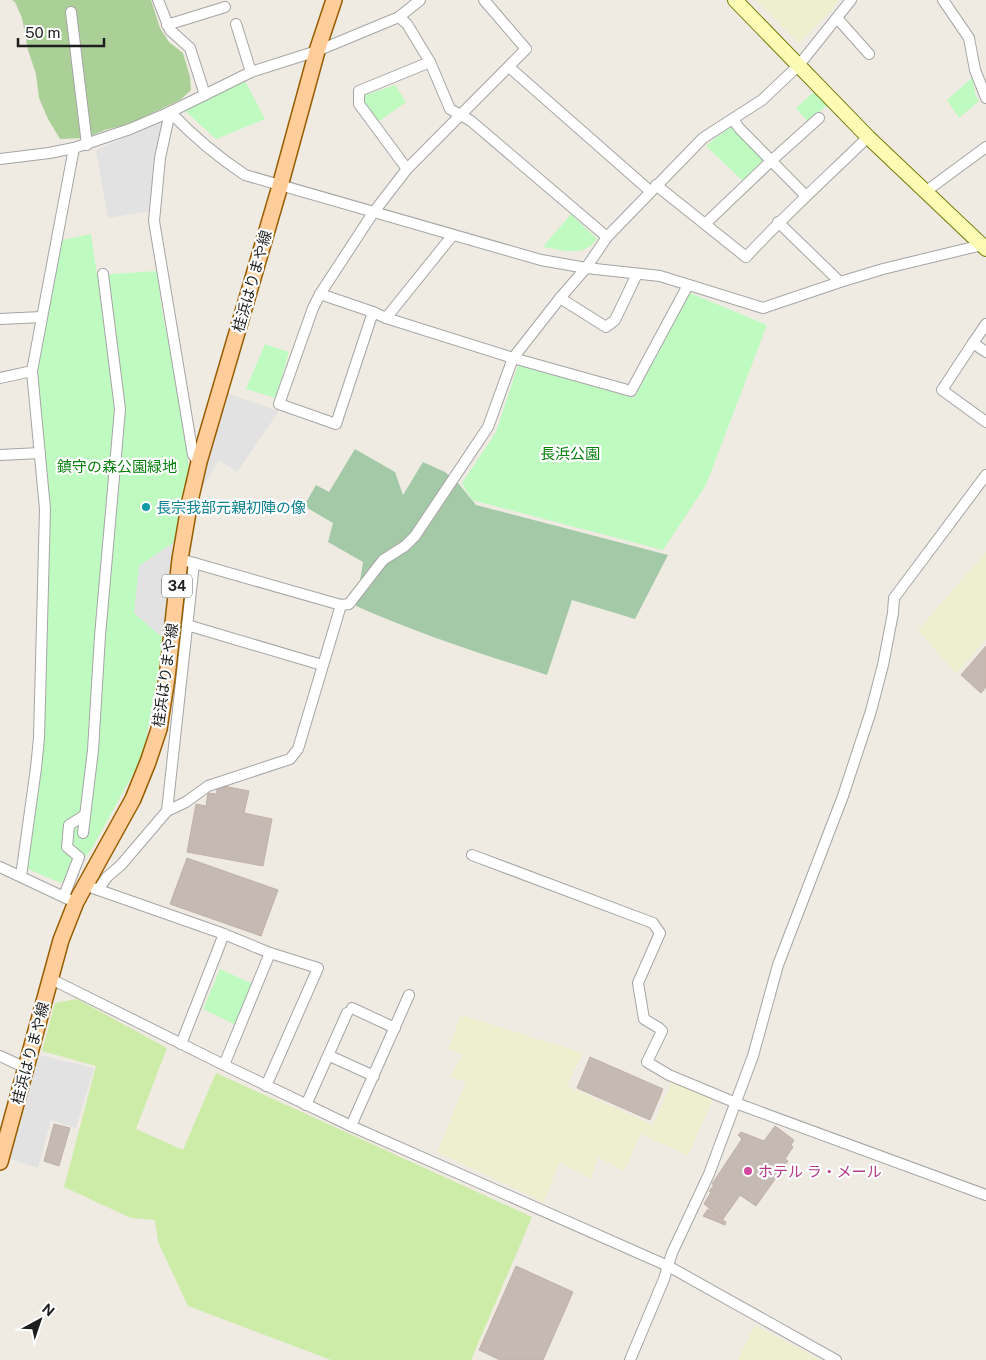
<svg xmlns="http://www.w3.org/2000/svg" width="986" height="1360" font-family="'Public Sans','Noto Sans JP',sans-serif">
<style>
.farmland{fill:#eeefce}
.grass{fill:#cceca7}
.forest{fill:#abd097}
.cemetery{fill:#a4c9a7}
.park{fill:#bffbc0}
.parking{fill:#e2e2e2}
.building{fill:#c4bab3;stroke:#c2b0a5}
.lines{fill:none;stroke-linecap:round;stroke-linejoin:round}
.street-casing{stroke:#a5a5a5;stroke-width:12}
.secondary-casing{stroke:#727901;stroke-width:16}
.primary-casing{stroke:#985d00;stroke-width:18}
.street{stroke:#fff;stroke-width:10}
.secondary{stroke:#fcfbb5;stroke-width:14}
.primary{stroke:#ffcd99;stroke-width:15}
.culture-dot{fill:#0f9aa8;stroke:#fff;stroke-width:2}
.hotel-dot{fill:#d1479c;stroke:#fff;stroke-width:2}
.labels{text-anchor:middle;dominant-baseline:central;stroke-width:4.5;stroke-linejoin:round;paint-order:stroke}
.shield{fill:#fff;stroke:#626262;stroke-width:1}
.shield-label{font-size:14px;font-weight:bold;fill:#1e1e1e}
.street-label{font-size:15px;fill:#1e1e1e;stroke:#fff}
.park-label{font-size:15px;fill:#07800b;stroke:#fff}
.culture-label{font-size:15px;fill:#0d838f;stroke:#fff;text-anchor:start}
.hotel-label{font-size:15px;fill:#b23c85;stroke:#fff;text-anchor:start}
</style>
<rect width="100%" height="100%" fill="#efebe3"/>
<g class="farmland">
<polygon points="759,0 839,0 832,10 799,43 757,2"/>
<polygon points="986,552 986,639 956,674 918,630"/>
<polygon points="461,1015 583,1053 567,1086 653,1125 672,1081 713,1099 688,1156 641,1134 624,1171 598,1157 591,1179 559,1162 544,1202 437,1152 466,1082 450,1077 462,1055 448,1049"/>
<polygon points="755,1325 820,1360 738,1360"/>
</g>
<polygon class="grass" points="77,999 167,1048 136,1129 183,1150 216,1073 532,1217 471,1360 331,1360 188,1306 158,1242 155,1220 131,1218 64,1187 96,1066 42,1051 55,1003"/>
<polygon class="forest" points="12,0 151,0 160,28 169,42 183,53 190,77 191,90 180,100 129,124 105,130 85,138 60,139 48,119 39,98 36,74 28,50 22,18 15,2"/>
<path class="cemetery" d="M 355,449 L 395,472 L 403,495 L 423,462 L 445,472 L 459,484 L 476,505 L 668,555 L 635,619 L 572,600 L 547,675 C 482,654 419,634 356,606 L 363,562 L 328,542 L 333,523 L 304,506 L 316,485 L 329,492 Z"/>
<g class="park">
<polygon points="973,77 975,94 979,101 959,118 947,100"/>
<polygon points="245,81 265,119 216,139 183,109"/>
<polygon points="395,85 406,102 378,122 363,103 366,95"/>
<polygon points="816,90 828,104 808,122 796,108"/>
<polygon points="731,125 764,160 742,180 706,146"/>
<path d="M 571,214 L 597,239 C 583,258 564,250 543,247 Z"/>
<polygon points="91,234 97,275 157,271 162,311 176,380 189,467 174,542 164,640 143,756 91,850 61,883 23,867 42,748 49,509 37,365 62,240"/>
<polygon points="690,293 767,325 706,485 663,550 472,500 462,483 496,432 518,365 634,398"/>
<polygon points="265,344 289,352 276,398 246,389"/>
<polygon points="220,969 253,984 236,1025 203,1009"/>
</g>
<g class="parking">
<polygon points="164,120 153,177 151,211 108,218 96,150"/>
<polygon points="226,393 279,411 237,472 219,460 202,488 200,487"/>
<polygon points="174,542 164,639 134,613 139,566"/>
<polygon points="39,1055 94,1068 76,1128 51,1120 38,1168 10,1159"/>
</g>
<g class="building">
<polygon points="986,646 986,687 981,693 961,675"/>
<polygon points="218,785 249,791 244,813 272,819 263,866 187,852 196,804 206,806 208,793 216,794"/>
<polygon points="187,858 278,890 261,936 170,904"/>
<polygon points="590,1057 663,1089 650,1120 577,1088"/>
<polygon points="54,1124 70,1128 59,1166 44,1161"/>
<polygon points="775,1126 794,1140 791,1145 793,1147 785,1159 788,1161 756,1206 740,1195 723,1219 704,1204 711,1192 709,1191 714,1185 712,1184 742,1139 738,1135 741,1132 764,1141"/>
<polygon points="708,1209 726,1222 725,1225 703,1216"/>
<polygon points="516,1266 573,1292 543,1360 500,1360 479,1350"/>
</g>
<g class="lines">
<defs>
<g id="street">
<polyline points="158,0 170,30 190,48 205,95"/>
<polyline points="943,0 969,38 975,70 986,98"/>
<polyline points="71,12 87,145"/>
<polyline points="399,17 407,24 430,62 450,109 471,121 607,237"/>
<polyline points="837,18 869,54"/>
<polyline points="236,24 251,72"/>
<polyline points="167,25 225,7"/>
<polyline points="509,67 650,191"/>
<path d="M 170,112 C 193,136 218,157 245,175 L 541,260 L 586,268 L 660,276 L 763,308 L 840,282 L 883,269 L 986,244"/>
<polyline points="170,112 160,158 154,221 193,455 199,462"/>
<polyline points="733,119 739,128 806,196"/>
<polyline points="0,159 49,153 74,148 130,129 170,112 251,72 317,51 399,17 420,0"/>
<polyline points="407,169 359,104 359,91 430,62"/>
<path d="M 656,185 L 746,257 C 785,215 827,177 868,137"/>
<polyline points="925,192 986,147"/>
<polyline points="778,222 840,282"/>
<polyline points="705,224 771,161 819,118"/>
<polyline points="320,294 373,213 407,169 526,49 484,0"/>
<polyline points="560,298 606,327 615,320 637,274"/>
<polyline points="373,312 336,424 279,404 313,308 320,294 373,312 386,318 513,358 631,391 688,285"/>
<polyline points="386,318 452,236"/>
<polyline points="0,319 42,317"/>
<polyline points="973,343 986,324"/>
<polyline points="986,352 973,343 942,390 986,422"/>
<polyline points="0,378 32,371"/>
<polyline points="0,455 40,453"/>
<polyline points="180,559 341,605 349,604 383,560 405,546 415,536 488,427 513,358 560,298 586,268 607,237 703,138 762,100 799,65 851,0"/>
<polyline points="187,625 322,665"/>
<polyline points="167,811 194,563"/>
<polyline points="83,833 93,750 100,636 120,409 103,274"/>
<polyline points="472,855 653,923 660,933 638,983 644,1019 659,1028 662,1031 647,1062 669,1075 741,1105 986,1195"/>
<polyline points="0,867 68,899"/>
<polyline points="21,876 36,768 39,738 45,509 32,371 74,148"/>
<polyline points="93,888 224,934 270,953 318,968 266,1086"/>
<polyline points="98,890 107,877 121,865 167,811 186,802 208,786 290,759 298,749 341,605"/>
<polyline points="64,896 79,857 67,847 69,825 85,815"/>
<polyline points="51,979 224,1065 351,1126 668,1266 836,1360"/>
<polyline points="352,1008 395,1028"/>
<polyline points="181,1044 224,934"/>
<polyline points="0,1056 26,1068"/>
<polyline points="332,1057 374,1076"/>
<polyline points="224,1065 270,953"/>
<polyline points="306,1105 347,1013"/>
<polyline points="351,1126 409,995"/>
<polyline points="630,1360 664,1279 672,1253 709,1174 753,1056 778,965 843,796 871,711 883,665 893,613 894,598 986,475"/>
</g>
<polyline id="secondary" points="735,0 868,137 986,249"/>
<polyline id="primary" points="0,1162 61,940 76,902 133,799 148,762 159,729 167,678 180,559 190,501 199,462 280,186 317,51 334,0"/>
</defs>
<use href="#street" class="street-casing"/>
<use href="#secondary" class="secondary-casing"/>
<use href="#primary" class="primary-casing"/>
<use href="#street" class="street"/>
<use href="#secondary" class="secondary"/>
<use href="#primary" class="primary"/>
</g>
<circle class="culture-dot" cx="146" cy="507" r="5"/>
<circle class="hotel-dot" cx="748" cy="1171" r="5"/>
<g class="labels">
<rect class="shield" x="162" y="574.5" width="30" height="23" rx="4"/>
<g class="shield-label">
<text x="177" y="586">34</text>
</g>
<g class="street-label">
<text transform="translate(252 281) rotate(-74)">桂浜はりまや線</text>
<text transform="translate(165 675) rotate(-82)">桂浜はりまや線</text>
<text transform="translate(30 1053) rotate(-75)">桂浜はりまや線</text>
</g>
<g class="park-label">
<text x="570" y="453">長浜公園</text>
<text x="117" y="466">鎮守の森公園緑地</text>
</g>
<g class="culture-label">
<text x="156" y="507">長宗我部元親初陣の像</text>
</g>
<g class="hotel-label">
<text x="758" y="1171">ホテル ラ・メール</text>
</g>
</g>
<g transform="translate(40 1320) rotate(40)" stroke="#ffffff" stroke-width="4" paint-order="stroke">
<path d="M0-4L9 19L0 12L-9 19Z" fill="#1e1e1e"/>
<text y="-8" font-size="14" font-weight="bold" text-anchor="middle" fill="#1e1e1e">N</text>
</g>
<path d="M18 38v8h86v-8" fill="none" stroke="#1e1e1e" stroke-width="2.5"/>
<text x="25" y="38" font-size="15" fill="#1e1e1e" stroke="#ffffff" stroke-width="4" paint-order="stroke">50 m</text>
</svg>
